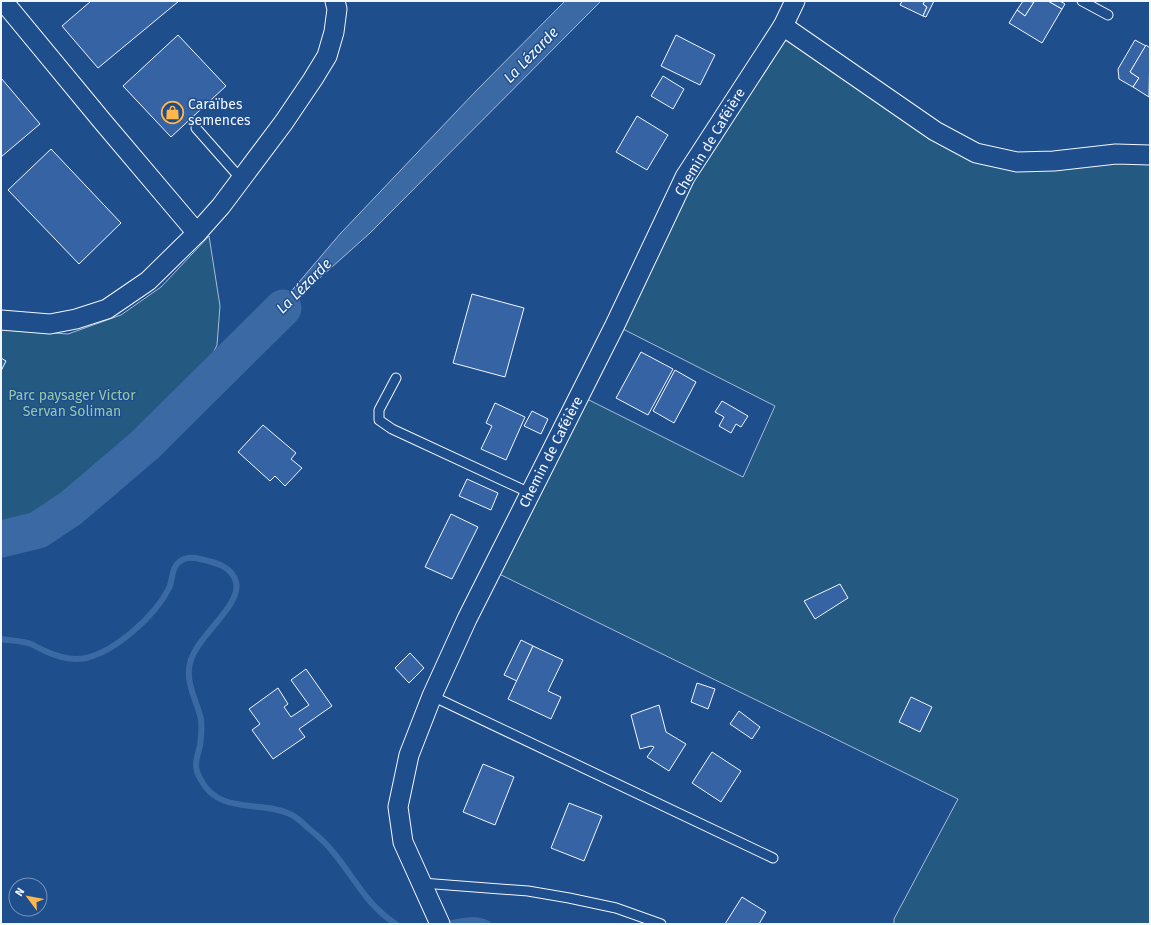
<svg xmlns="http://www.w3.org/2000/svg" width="1151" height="925" font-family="'Fira Sans',sans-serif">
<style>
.green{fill:#245a82;stroke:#a8bbd7}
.water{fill:#3b69a3;stroke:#a8bbd7}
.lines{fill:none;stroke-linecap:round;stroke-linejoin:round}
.stream{stroke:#3b69a3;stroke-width:6}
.river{stroke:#3b69a3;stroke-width:37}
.building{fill:#3563a3;stroke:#f2f6ff}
.service-casing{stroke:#f2f6ff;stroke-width:11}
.minor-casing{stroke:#f2f6ff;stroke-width:21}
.service{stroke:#1f4e8c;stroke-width:9}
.minor{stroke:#1f4e8c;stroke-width:19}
.labels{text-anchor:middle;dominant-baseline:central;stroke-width:3;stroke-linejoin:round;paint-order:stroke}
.poi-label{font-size:14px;fill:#f2f6ff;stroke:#1f4e8c;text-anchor:start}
.street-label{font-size:14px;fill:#f2f6ff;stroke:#1f4e8c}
.park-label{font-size:14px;fill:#97c8a6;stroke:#1f4e8c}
.water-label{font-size:15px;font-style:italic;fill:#f2f6ff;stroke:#1f4e8c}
</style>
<rect width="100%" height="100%" fill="#1f4e8c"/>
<g class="green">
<polygon points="783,26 976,153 1150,155 1150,924 894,924 894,919 958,799 491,570 579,395 743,477 775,406 615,325 685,177"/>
<polygon points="209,236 220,306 217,345 207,366 188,388 141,435 89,483 31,522 1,533 1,329 68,334 121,315 161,287"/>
</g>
<polygon class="water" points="565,1 601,1 370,233 247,343 340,234 475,92"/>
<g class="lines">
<g class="stream">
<path d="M 1,639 C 11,641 21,640 31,644 C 36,646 40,649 45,651 C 58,657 72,661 86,658 C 116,651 156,615 169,588 C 173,580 171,569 178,563 C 184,557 192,557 200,559 C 214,562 232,566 236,582 C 242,606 196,636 190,663 C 185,683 197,701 201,719 C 202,727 201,738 200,746 C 198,753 196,759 196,765 C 196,771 198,775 201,780 C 219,815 261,800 290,814 C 297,817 303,823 308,828 C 317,835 326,843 333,852 C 355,878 366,905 396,924"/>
<path d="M 448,924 C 462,921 474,917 488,924"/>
</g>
<polyline class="river" points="1,539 38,530 71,508 145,445 283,308"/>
</g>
<g class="building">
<polygon points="91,1 179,1 98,68 62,26"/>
<polygon points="902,1 925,1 923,4 927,7 923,16 900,5"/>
<polygon points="925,1 934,1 926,17 923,16 927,7 923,4"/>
<polygon points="1023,1 1034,2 1025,16 1017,10"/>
<polygon points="1033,1 1048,1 1062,9 1042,43 1009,23 1017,10 1025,16 1034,2"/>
<polygon points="1048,1 1060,1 1065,4 1062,9"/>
<polygon points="178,35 226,86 171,137 123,86"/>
<polygon points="676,35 715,55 700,85 661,66"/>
<polygon points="1135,40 1146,46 1130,72 1139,78 1133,87 1119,79 1118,69"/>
<polygon points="1146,45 1150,48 1149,97 1133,87 1139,78 1130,72"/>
<polygon points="663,76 684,89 673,109 651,96"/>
<polygon points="1,78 40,124 1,157"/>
<polygon points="637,116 668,135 647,170 616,152"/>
<polygon points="51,149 121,223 79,264 8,190"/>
<polygon points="472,294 524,308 505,377 453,363"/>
<polygon points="641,352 673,369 648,415 616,398"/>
<polygon points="1,358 6,361 1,371"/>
<polygon points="675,370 696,382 674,423 653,411"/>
<polygon points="722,401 748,416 741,427 736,424 731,433 719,426 724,417 715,412"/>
<polygon points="495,403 525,417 506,460 481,449 492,426 486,423"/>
<polygon points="532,411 548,419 541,434 524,426"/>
<polygon points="263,425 296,453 291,459 302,468 285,486 275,476 270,481 238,452"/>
<polygon points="467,479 498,493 491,510 459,496"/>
<polygon points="451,514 478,527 452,579 425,567"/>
<polygon points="840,584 848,598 815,619 804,601"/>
<polygon points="521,640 533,646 517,681 504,675"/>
<polygon points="533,646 563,660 548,691 561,697 551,719 508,699"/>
<polygon points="410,653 424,668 409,683 395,668"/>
<polygon points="306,669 332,706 299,729 305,737 273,759 252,730 260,724 249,709 278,688 288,704 284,707 291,717 309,705 291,680"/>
<polygon points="697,683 715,689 708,709 691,702"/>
<polygon points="911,697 932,707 920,732 899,722"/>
<polygon points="659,705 666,732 686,744 669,771 647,757 654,747 651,746 640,749 631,715"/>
<polygon points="739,711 760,727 752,739 730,724"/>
<polygon points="712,752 741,771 721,802 692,783"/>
<polygon points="483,764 514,777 495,825 463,812"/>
<polygon points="569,803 602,816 584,861 551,848"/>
<polygon points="742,897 766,912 759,924 725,924"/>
</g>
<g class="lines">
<defs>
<g id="service">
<polyline points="1082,1 1108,15"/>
<polyline points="196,128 241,179"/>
<polyline points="396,378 379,410 379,420 392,429 530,493"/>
<polyline points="432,696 773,858"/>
<polyline points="422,883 528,891 569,898 616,908 661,924"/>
</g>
<g id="minor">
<polyline points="3,1 103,122 197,233"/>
<polyline points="783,26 935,131 976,153 1017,162 1054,161 1116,154 1150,155"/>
<polyline points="1,320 50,324 76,319 107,309 148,281 197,233 221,206 284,122 313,79 327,56 334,32 337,9 335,1"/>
<polyline points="440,924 403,842 398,807 409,755 432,696 467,619 615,325 685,177 783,26 795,1"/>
</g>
</defs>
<use href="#service" class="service-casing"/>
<use href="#minor" class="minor-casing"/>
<use href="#service" class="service"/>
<use href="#minor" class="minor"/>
</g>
<defs>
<symbol id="shop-ring" viewBox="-11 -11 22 22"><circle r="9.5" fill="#1f4e8c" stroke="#ffb74d" stroke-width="1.5"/><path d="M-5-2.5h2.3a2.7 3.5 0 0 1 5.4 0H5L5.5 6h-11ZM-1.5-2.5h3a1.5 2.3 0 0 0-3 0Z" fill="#ffb74d"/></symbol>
</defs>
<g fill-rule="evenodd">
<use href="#shop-ring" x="160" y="100" width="25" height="25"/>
</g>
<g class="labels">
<g class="poi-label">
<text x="188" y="104">Caraïbes<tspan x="188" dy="16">semences</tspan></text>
</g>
<g class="street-label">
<text transform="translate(710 142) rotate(-59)">Chemin de Caféière</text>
<text transform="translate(551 452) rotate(-63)">Chemin de Caféière</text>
</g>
<g class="park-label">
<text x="72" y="395">Parc paysager Victor<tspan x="72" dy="16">Servan Soliman</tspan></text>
</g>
<g class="water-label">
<text transform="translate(531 55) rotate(-46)">La Lézarde</text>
<text transform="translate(304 286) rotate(-45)">La Lézarde</text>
</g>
</g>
<rect width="1151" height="925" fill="none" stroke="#f2f6ff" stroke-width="4"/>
<g transform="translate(28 897) rotate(302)"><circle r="19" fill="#1f4e8c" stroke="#7391ba"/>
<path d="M0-3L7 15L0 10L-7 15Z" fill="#ffb74d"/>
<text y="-6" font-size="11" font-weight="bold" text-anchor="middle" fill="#f2f6ff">N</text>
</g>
</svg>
